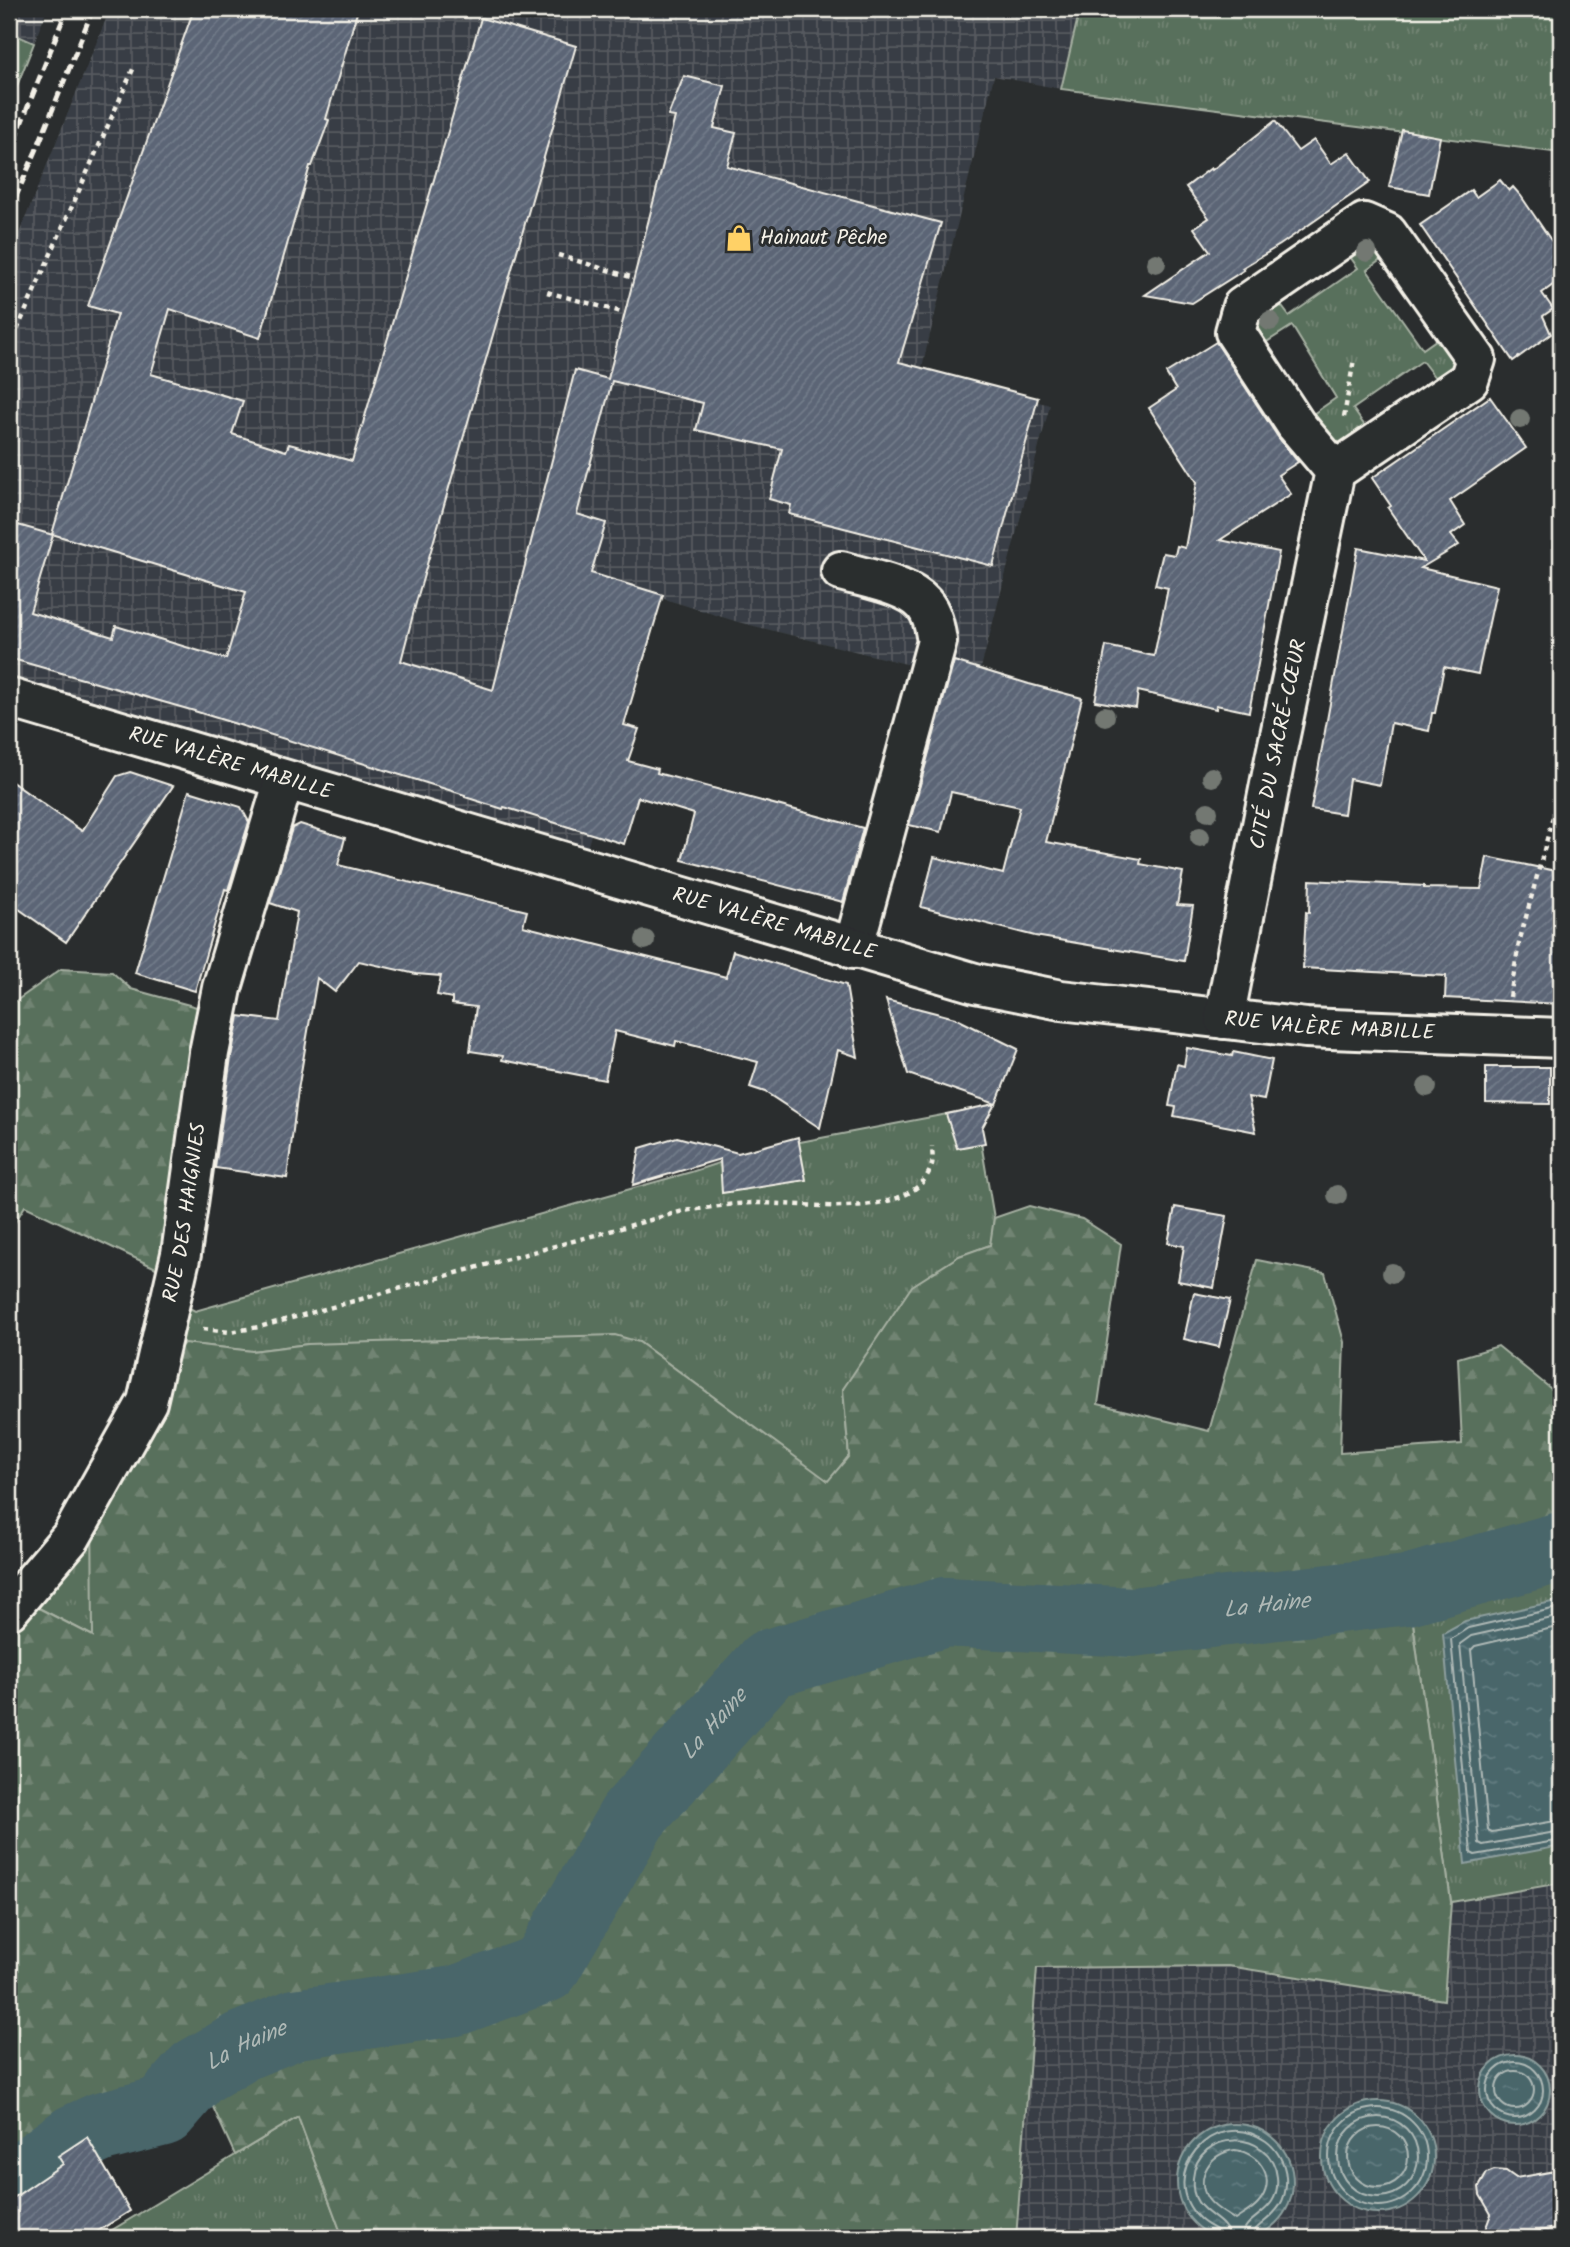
<svg xmlns="http://www.w3.org/2000/svg" width="1570" height="2247" font-family="Kalam,sans-serif">
<style>
.industrial{fill:url(#industrial-grid)}
.grass{fill:url(#grass-tufts);stroke:#a6b0a2;stroke-width:2}
.forest{fill:url(#forest-firs);stroke:#a6b0a2;stroke-width:2}
.water{fill:url(#water-ripples);stroke:#8d9e9d;stroke-width:2}
.lines{fill:none;stroke-linecap:round;stroke-linejoin:round}
.shore{stroke:#afb9b6;stroke-width:2}
.river{stroke:#48666b;stroke-width:70}
.building{fill:url(#building-hatch);stroke:#f4f1e8;stroke-width:2}
.minor-casing{stroke:#f4f1e8;stroke-width:44}
.path{stroke:#f4f1e8;stroke-width:4.5;stroke-dasharray:5 5;stroke-linecap:butt}
.minor{stroke:#2a2d2e;stroke-width:38}
.rail{stroke:#f4f1e8;stroke-width:5;stroke-dasharray:10 5;stroke-linecap:butt}
.tree{fill:#737872}
.labels{text-anchor:middle;dominant-baseline:central;stroke-width:6;stroke-linejoin:round;paint-order:stroke}
.poi-label{font-size:21px;fill:#f4f1e8;stroke:#2a2d2e;text-anchor:start}
.street-label{font-size:21px;fill:#f4f1e8;stroke:#2a2d2e}
.water-label{font-size:23px;font-style:italic;fill:#afb9b6;stroke:#2a2d2e}
</style>
<defs>
<pattern id="industrial-grid" width="8" height="8" patternUnits="userSpaceOnUse" patternTransform="scale(1.75)"><rect width="8" height="8" fill="#393e44"/><path d="M0 4h8M4 0v8" fill="none" stroke="#565a5f"/></pattern>
<pattern id="grass-tufts" width="24" height="20" patternUnits="userSpaceOnUse" patternTransform="scale(1.75)"><rect width="24" height="20" fill="#596f5b"/><path d="M3 7l-1-3M5 7V3M7 7l1-3M15 17l-1-3M17 17v-4M19 17l1-3" fill="none" stroke="#718473"/></pattern>
<pattern id="forest-firs" width="22" height="20" patternUnits="userSpaceOnUse" patternTransform="scale(1.75)"><rect width="22" height="20" fill="#596f5b"/><path d="M5 1l3.5 6h-7zM16 11l3.5 6h-7z" fill="#718473"/></pattern>
<pattern id="water-ripples" width="26" height="14" patternUnits="userSpaceOnUse" patternTransform="scale(1.75)"><rect width="26" height="14" fill="#48666b"/><path d="M2 4q2-2 4 0t4 0M15 11q2-2 4 0t4 0" fill="none" stroke="#637c80"/></pattern>
<pattern id="building-hatch" width="6" height="6" patternUnits="userSpaceOnUse" patternTransform="scale(1.75)"><rect width="6" height="6" fill="#5b6576"/><path d="M-1 1l2-2M0 6l6-6M5 7l2-2" fill="none" stroke="#737c8a"/></pattern>
</defs>
<rect width="100%" height="100%" fill="#2a2d2e"/>
<filter id="ink" filterUnits="userSpaceOnUse"><feTurbulence type="fractalNoise" baseFrequency=".0143" numOctaves="2"/><feDisplacementMap in="SourceGraphic" scale="14" xChannelSelector="R" yChannelSelector="G"/><feConvolveMatrix kernelMatrix="1 2 1 2 8 2 1 2 1" color-interpolation-filters="sRGB"/></filter>
<g filter="url(#ink)">
<g class="industrial">
<polygon points="9,9 47,9 34,43 9,32"/>
<polygon points="110,9 1080,9 1061,89 994,76 921,371 1050,405 981,668 946,660 942,673 738,622 658,597 585,856 9,698 9,258"/>
<polygon points="1561,1883 1561,2238 1016,2238 1037,1968 1228,1966 1443,1999 1451,1902"/>
</g>
<g class="grass">
<polygon points="1080,9 1561,9 1561,153 1061,89"/>
<polygon points="1361,234 1390,253 1367,270 1423,349 1443,335 1460,359 1439,383 1422,361 1353,409 1367,429 1345,444 1332,443 1313,414 1336,398 1292,326 1265,343 1253,323 1277,300 1289,316 1358,268 1343,247"/>
<polygon points="947,1114 978,1125 994,1218 991,1245 959,1256 843,1389 849,1456 828,1482 639,1342 308,1344 252,1351 184,1343 167,1362 182,1304 195,1311 691,1172 758,1150"/>
<polygon points="93,1524 93,1636 31,1604"/>
<polygon points="1561,1577 1561,1883 1451,1902 1412,1616"/>
<polygon points="298,2117 343,2238 99,2238"/>
</g>
<g class="forest">
<polygon points="9,32 34,43 9,106"/>
<polygon points="61,969 112,972 131,989 204,1009 164,1249 158,1269 25,1206 9,1232 9,1006"/>
<polygon points="1029,1206 1082,1219 1121,1244 1098,1404 1209,1431 1257,1260 1325,1273 1344,1342 1340,1453 1462,1444 1458,1358 1498,1346 1561,1397 1561,1577 1412,1616 1451,1902 1444,2000 1228,1966 1037,1968 1016,2238 343,2238 298,2117 235,2155 197,2072 190,2069 162,2104 68,2133 9,2174 9,1610 19,1598 93,1636 92,1499 167,1362 184,1343 252,1351 308,1344 615,1335 639,1342 828,1481 849,1456 843,1389 912,1286 959,1256 990,1245 994,1218"/>
</g>
<g class="water">
<polygon points="1561,1600 1561,1846 1465,1864 1443,1633 1465,1621"/>
<circle cx="1515" cy="2090" r="35"/>
<circle cx="1378" cy="2157" r="56"/>
<circle cx="1235" cy="2182" r="58"/>
</g>
<g class="lines">
<g class="shore">
<polyline points="1561,1607 1468,1628 1451,1639 1471,1853 1475,1855 1561,1840"/>
<polyline points="1561,1616 1471,1636 1460,1644 1479,1843 1483,1845 1561,1831"/>
<polyline points="1561,1626 1475,1646 1471,1650 1488,1830 1492,1832 1561,1820"/>
<circle cx="1515" cy="2090" r="28"/>
<circle cx="1515" cy="2090" r="19"/>
<circle cx="1378" cy="2157" r="49"/>
<circle cx="1378" cy="2157" r="40"/>
<circle cx="1378" cy="2157" r="30"/>
<path d="M 1235,2150 C 1261,2153 1278,2181 1258,2203 C 1252,2210 1242,2215 1235,2220 C 1227,2214 1215,2209 1208,2199 C 1194,2177 1211,2152 1235,2150 Z"/>
<path d="M 1220,2238 L 1218,2231 C 1212,2227 1205,2224 1200,2219 C 1154,2176 1213,2104 1266,2141 C 1277,2149 1285,2163 1286,2177 C 1289,2217 1253,2222 1251,2238"/>
<path d="M 1229,2238 C 1227,2214 1189,2216 1193,2178 C 1197,2128 1272,2128 1277,2177 C 1281,2215 1243,2214 1242,2238"/>
</g>
<path class="river" id="s1" d="M 9,2187 L 75,2139 L 101,2127 L 163,2111 L 197,2072 L 242,2046 L 296,2024 L 455,2001 L 545,1968 L 633,1816 L 769,1664 L 945,1612 L 1132,1622 L 1407,1590 L 1561,1547"/>
</g>
<g class="building">
<polygon points="194,9 358,9 326,119 329,120 312,166 310,166 260,338 170,309 151,374 243,401 232,434 286,451 289,444 352,461 481,18 576,46 417,599 401,661 493,690 575,370 608,379 675,117 668,116 684,76 725,86 714,128 736,133 727,166 941,223 899,362 1038,398 993,566 789,514 791,505 769,499 782,449 696,430 703,403 612,381 577,514 606,523 591,573 663,595 624,725 639,729 628,761 658,769 657,773 863,828 843,902 682,860 694,814 638,797 624,844 504,807 503,809 465,797 465,795 191,710 9,658 9,555 18,525 53,535 30,612 113,637 116,626 226,659 246,592 52,534 117,314 88,306"/>
<polygon points="1275,121 1298,151 1314,140 1331,164 1349,152 1370,182 1280,245 1242,268 1244,270 1192,303 1145,295 1210,251 1194,228 1209,218 1186,187 1211,168 1212,170"/>
<polygon points="1402,130 1440,137 1429,194 1389,187"/>
<polygon points="1500,180 1509,191 1513,187 1521,196 1561,255 1561,279 1542,293 1553,309 1543,316 1551,334 1513,361 1420,225 1471,190 1476,197"/>
<polygon points="1216,342 1278,437 1298,462 1278,475 1291,494 1220,540 1279,552 1249,712 1216,705 1216,709 1138,691 1136,708 1095,701 1106,646 1154,656 1168,588 1155,585 1163,553 1175,555 1177,546 1185,548 1197,482 1149,408 1176,390 1166,373"/>
<polygon points="1490,397 1526,448 1450,501 1465,525 1451,535 1459,545 1421,568 1497,586 1478,674 1444,667 1435,713 1432,713 1429,731 1391,723 1380,785 1349,779 1344,814 1311,809 1358,548 1424,561 1388,508 1391,506 1372,478"/>
<polygon points="954,661 1029,684 1082,698 1046,842 1141,859 1140,864 1183,872 1177,905 1193,906 1184,961 1035,936 921,907 934,857 1003,874 1020,807 951,792 941,832 909,825"/>
<polygon points="130,772 173,786 66,942 9,902 9,780 82,831 117,776"/>
<polygon points="189,791 241,807 249,822 228,890 225,889 195,991 135,973"/>
<polygon points="300,824 345,838 338,865 527,911 523,926 726,977 733,951 846,985 858,1057 838,1050 820,1128 765,1092 750,1087 758,1062 676,1041 675,1046 615,1031 605,1080 502,1060 503,1056 470,1051 476,1007 452,1004 452,998 437,995 441,976 416,974 359,961 335,992 317,978 298,1090 287,1178 215,1168 231,1057 239,1016 279,1021 297,912 270,903 292,828"/>
<polygon points="1487,857 1561,872 1561,1004 1445,998 1446,976 1303,968 1306,912 1309,913 1310,880 1424,886 1424,888 1481,889"/>
<polygon points="886,1000 955,1018 1018,1049 996,1104 908,1074"/>
<polygon points="1187,1048 1232,1056 1233,1052 1272,1060 1264,1100 1248,1097 1256,1132 1174,1116 1176,1107 1169,1106 1177,1064 1184,1066"/>
<polygon points="1486,1067 1550,1067 1550,1104 1486,1103"/>
<polygon points="995,1104 982,1128 985,1143 957,1148 946,1114"/>
<polygon points="677,1137 738,1153 798,1137 806,1180 722,1193 720,1159 633,1185 640,1148"/>
<polygon points="1175,1207 1227,1216 1214,1288 1178,1281 1184,1246 1168,1243"/>
<polygon points="1194,1293 1230,1300 1219,1347 1184,1339"/>
<polygon points="87,2137 130,2211 87,2238 15,2238 9,2201 63,2164 58,2156"/>
<polygon points="1494,2170 1506,2171 1516,2178 1561,2170 1561,2227 1523,2234 1521,2238 1482,2238 1491,2214 1480,2195 1479,2187 1487,2173"/>
</g>
<g class="lines">
<defs>
<g id="minor">
<path d="M 841,571 C 864,578 908,585 924,604 C 933,614 935,629 937,641 L 853,949"/>
<path id="s2" d="M 9,698 L 975,983 L 1061,1000 L 1306,1028 L 1561,1038"/>
<path id="s3" d="M 1224,1019 L 1275,759 L 1335,471 L 1469,380 L 1476,359 L 1387,233 L 1364,223 L 1242,307 L 1235,332 L 1296,425 L 1335,471"/>
<path id="s4" d="M 9,1610 L 71,1537 L 147,1402 L 181,1254 L 209,1053 L 222,988 L 284,780"/>
</g>
</defs>
<use href="#minor" class="minor-casing"/>
<g class="path">
<polyline points="558,255 634,278"/>
<polyline points="547,292 625,313"/>
<polyline points="9,348 134,67"/>
<polyline points="1344,417 1354,359"/>
<polyline points="1510,997 1519,943 1561,787"/>
<path d="M 203,1329 L 230,1332 L 259,1327 L 683,1211 C 707,1208 733,1203 758,1203 C 803,1203 913,1222 931,1167 C 934,1161 932,1153 932,1146"/>
</g>
<use href="#minor" class="minor"/>
<g class="rail">
<polyline points="9,154 67,9"/>
<polyline points="9,212 36,151 93,9"/>
</g>
</g>
<g class="tree">
<circle cx="1367" cy="252" r="10"/>
<circle cx="1156" cy="263" r="10"/>
<circle cx="1270" cy="321" r="10"/>
<circle cx="1520" cy="419" r="10"/>
<circle cx="1105" cy="716" r="10"/>
<circle cx="1212" cy="777" r="10"/>
<circle cx="1208" cy="812" r="10"/>
<circle cx="1200" cy="837" r="10"/>
<circle cx="645" cy="940" r="10"/>
<circle cx="1427" cy="1087" r="10"/>
<circle cx="1337" cy="1195" r="10"/>
<circle cx="1392" cy="1273" r="10"/>
</g>
</g>
<defs>
<symbol id="shop-bare" viewBox="-9 -9 18 18"><path d="M-5-2.5h2.3a2.7 3.5 0 0 1 5.4 0H5L5.5 6h-11ZM-1.5-2.5h3a1.5 2.3 0 0 0-3 0Z" fill="#ffd166" stroke="#2a2d2e" stroke-width="2.5" paint-order="stroke"/></symbol>
</defs>
<g fill-rule="evenodd">
<use href="#shop-bare" x="720" y="219" width="38" height="38"/>
</g>
<g class="labels">
<g class="poi-label">
<text x="760" y="238">Hainaut Pêche</text>
</g>
<g class="street-label">
<text stroke="none"><textPath href="#s3" startOffset="280">CITÉ DU SACRÉ-CŒUR</textPath></text>
<text stroke="none"><textPath href="#s2" startOffset="231">RUE VALÈRE MABILLE</textPath></text>
<text stroke="none"><textPath href="#s2" startOffset="798">RUE VALÈRE MABILLE</textPath></text>
<text stroke="none"><textPath href="#s2" startOffset="1365">RUE VALÈRE MABILLE</textPath></text>
<text stroke="none"><textPath href="#s4" startOffset="444">RUE DES HAIGNIES</textPath></text>
</g>
<g class="water-label">
<text stroke="none"><textPath href="#s1" startOffset="1479">La Haine</textPath></text>
<text stroke="none"><textPath href="#s1" startOffset="891">La Haine</textPath></text>
<text stroke="none"><textPath href="#s1" startOffset="282">La Haine</textPath></text>
</g>
</g>
<rect width="1570" height="2247" fill="none" stroke="#2a2d2e" stroke-width="35"/>
<rect x="18" y="18" width="1535" height="2212" fill="none" stroke="#f4f1e8" stroke-width="2.5" filter="url(#ink)"/>
</svg>
